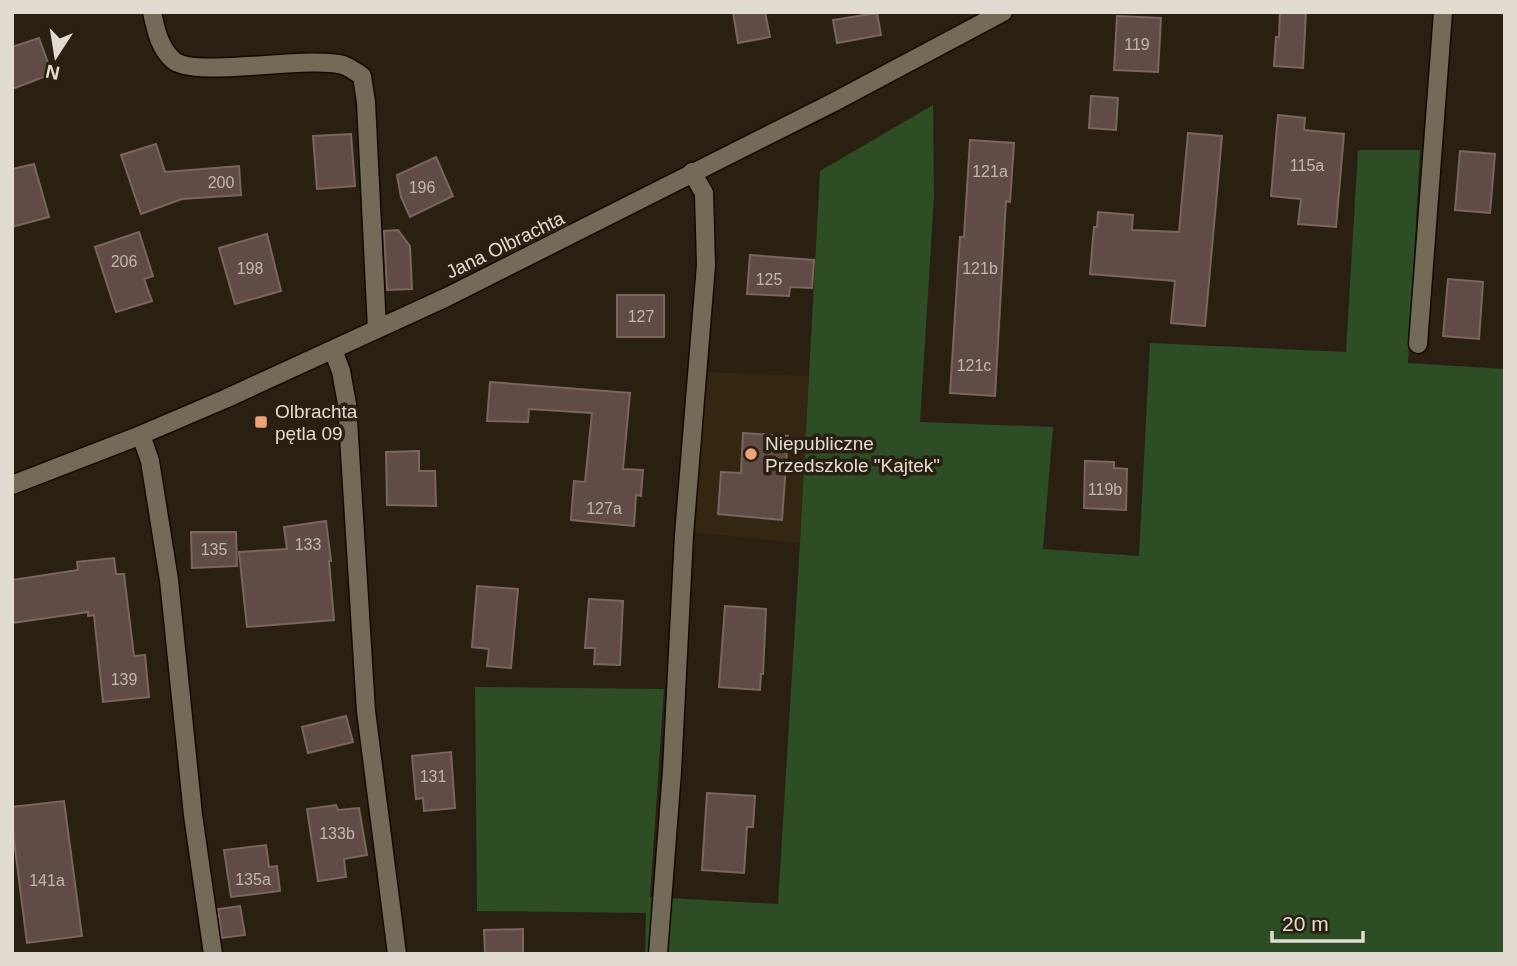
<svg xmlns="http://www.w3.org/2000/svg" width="1517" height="966" font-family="Helvetica,sans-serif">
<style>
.built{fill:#332711}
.green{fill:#2d4d24}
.building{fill:#604b47;stroke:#7b6561;stroke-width:2}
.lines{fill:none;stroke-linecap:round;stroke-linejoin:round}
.minor-casing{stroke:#110a01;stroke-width:21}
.minor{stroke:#746a58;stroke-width:18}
.poi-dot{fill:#f0a279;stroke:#292011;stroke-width:2.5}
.labels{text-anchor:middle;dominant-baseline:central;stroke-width:7;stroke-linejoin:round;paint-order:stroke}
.number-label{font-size:16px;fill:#c1b7ae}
.street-label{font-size:19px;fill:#e1dbd1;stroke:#292011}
.poi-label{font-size:19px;fill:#e1dbd1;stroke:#292011;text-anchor:start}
</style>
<rect width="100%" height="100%" fill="#292011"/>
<polygon class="built" points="702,372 809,376 800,543 692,532"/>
<polygon class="green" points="933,105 934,196 920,422 1053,427 1043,549 1139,556 1150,343 1346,352 1358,150 1420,150 1408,363 1505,369 1505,954 645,954 646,913 477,911 475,687 664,689 650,897 778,904 800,543 820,171"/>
<g class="building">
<polygon points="733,12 765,12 770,37 738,43"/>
<polygon points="1280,12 1306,12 1303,68 1274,66 1276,37 1279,37"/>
<polygon points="877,13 881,35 837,43 833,20"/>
<polygon points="1117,16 1161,18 1158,72 1114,70"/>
<polygon points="39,38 52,74 12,89 12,47"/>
<polygon points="1091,96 1118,98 1116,130 1089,128"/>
<polygon points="1278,115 1305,118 1304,130 1344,134 1336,227 1298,224 1301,199 1271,196"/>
<polygon points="1188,133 1222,136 1205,326 1171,323 1175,281 1090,274 1094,227 1097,227 1098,212 1133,215 1132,230 1179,232"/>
<polygon points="351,134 355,186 317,189 313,136"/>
<polygon points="970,140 1014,143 1010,202 1006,201 995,396 950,393 960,237 964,237"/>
<polygon points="156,144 165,172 239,166 241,195 182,199 141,214 121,155"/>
<polygon points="1460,151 1495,154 1490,213 1455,210"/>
<polygon points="436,157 453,196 410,217 401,197 397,175"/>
<polygon points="34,164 49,217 12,227 12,169"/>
<polygon points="398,230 410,246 412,289 387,290 384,231"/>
<polygon points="139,232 153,276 144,279 152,301 116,312 95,247"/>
<polygon points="267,234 281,291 235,304 219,248"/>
<polygon points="750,255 814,260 812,288 790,287 789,296 747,294"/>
<polygon points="1448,279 1483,282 1479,339 1443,336"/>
<rect x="617" y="295" width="47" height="42"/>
<polygon points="490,382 630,393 623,469 643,470 641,496 636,495 634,526 571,520 574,481 585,482 592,413 529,409 528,422 487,421"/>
<polygon points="743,433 788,436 782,520 718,514 721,472 741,473"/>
<polygon points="419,451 419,471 435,471 436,506 387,505 386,452"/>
<polygon points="1085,461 1114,462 1114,468 1127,469 1126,510 1084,508"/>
<polygon points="326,521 331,561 329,561 334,620 247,627 239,552 287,549 284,527"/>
<polygon points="191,532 236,532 237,566 192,568"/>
<polygon points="114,558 116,574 124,574 134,656 145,655 149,697 103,702 94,615 88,616 88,612 12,623 12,580 78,570 77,562"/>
<polygon points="477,586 518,589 511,668 487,666 489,649 472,647"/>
<polygon points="589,599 623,601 620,665 594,664 595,648 585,648"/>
<polygon points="725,606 766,609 763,674 761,674 760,690 719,687"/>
<polygon points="346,716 353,742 308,753 302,727"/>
<polygon points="451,752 455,808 424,811 423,798 416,799 412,756"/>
<polygon points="707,793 755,796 753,827 747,827 744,873 702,870"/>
<polygon points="64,801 82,936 27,943 12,825 12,807"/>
<polygon points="336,805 338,810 359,808 367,855 344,859 346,877 318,881 307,809"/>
<polygon points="266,845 269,867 277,866 280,891 231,897 224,850"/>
<polygon points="240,906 245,935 222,938 218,909"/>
<polygon points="523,929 523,954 485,954 484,930"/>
</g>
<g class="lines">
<defs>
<g id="minor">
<path d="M 152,12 C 156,30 159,47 173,60 C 194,79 307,55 343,65 C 349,67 356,72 362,76 L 366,102 L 377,329"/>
<polyline points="1418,344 1443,12"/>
<polyline points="333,350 341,371 347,404 366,711 397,954"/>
<polyline points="141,435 150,461 169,580 193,815 213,954"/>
<polyline points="12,485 136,437 225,399 447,297 834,102 1003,12"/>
<polyline points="658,954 672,771 684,535 706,265 704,193 692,172"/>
</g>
</defs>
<use href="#minor" class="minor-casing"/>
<use href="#minor" class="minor"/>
</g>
<g class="poi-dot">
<rect x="254" y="415" width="14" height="14" rx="3.5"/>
<circle cx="751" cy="454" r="7"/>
</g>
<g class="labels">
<g class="number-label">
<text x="1137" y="44">119</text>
<text x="1307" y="165">115a</text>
<text x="990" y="171">121a</text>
<text x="221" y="182">200</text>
<text x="422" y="187">196</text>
<text x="124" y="261">206</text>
<text x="250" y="268">198</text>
<text x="980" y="268">121b</text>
<text x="769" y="279">125</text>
<text x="641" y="316">127</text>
<text x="974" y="365">121c</text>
<text x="1105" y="489">119b</text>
<text x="604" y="508">127a</text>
<text x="308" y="544">133</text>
<text x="214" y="549">135</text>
<text x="124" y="679">139</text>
<text x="433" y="776">131</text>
<text x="337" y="833">133b</text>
<text x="253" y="879">135a</text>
<text x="47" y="880">141a</text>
</g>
<g class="street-label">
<text transform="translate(505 245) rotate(-26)">Jana Olbrachta</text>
</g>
<g class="poi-label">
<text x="275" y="411">Olbrachta<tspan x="275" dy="22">pętla 09</tspan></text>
<text x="765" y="443">Niepubliczne<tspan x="765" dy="22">Przedszkole "Kajtek"</tspan></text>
</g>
</g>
<rect width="1517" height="966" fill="none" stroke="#e1dbd1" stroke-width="28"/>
<g transform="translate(56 56) rotate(192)" stroke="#292011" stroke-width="5" paint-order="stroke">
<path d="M0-5L12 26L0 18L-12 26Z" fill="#e1dbd1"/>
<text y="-10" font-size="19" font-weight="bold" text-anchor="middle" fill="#e1dbd1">N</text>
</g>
<path d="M1272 931v10h91v-10" fill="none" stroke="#e1dbd1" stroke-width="3.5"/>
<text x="1282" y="931" font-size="21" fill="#e1dbd1" stroke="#292011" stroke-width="5" paint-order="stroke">20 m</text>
</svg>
